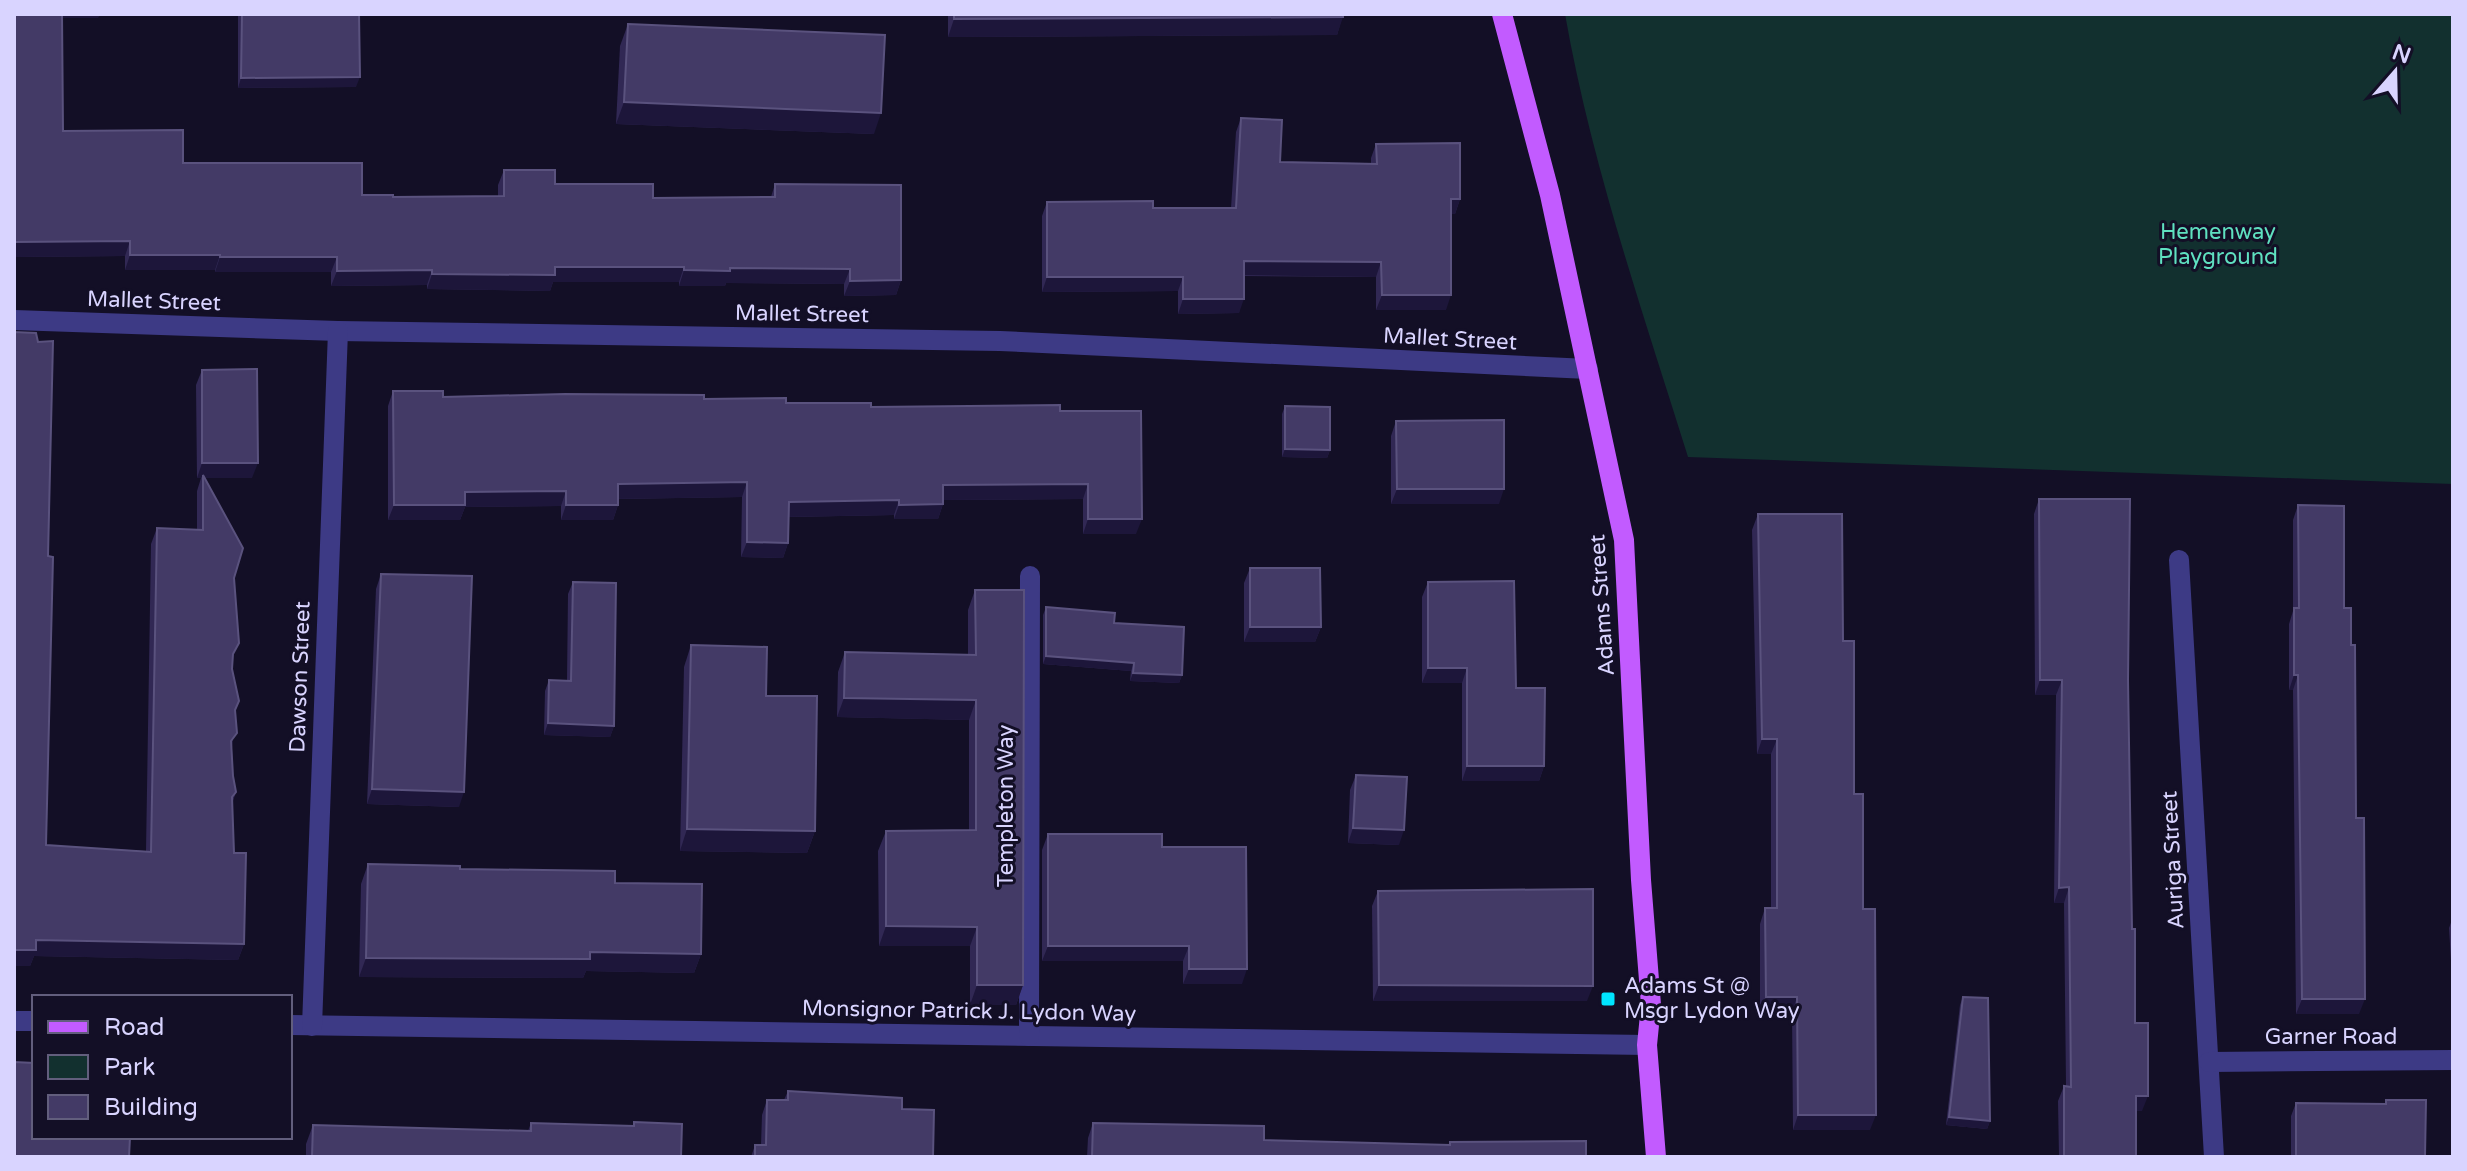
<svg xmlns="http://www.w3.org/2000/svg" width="2467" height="1171" font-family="'Varela Round',sans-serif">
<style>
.park{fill:#12302f}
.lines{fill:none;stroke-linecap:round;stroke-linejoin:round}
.minor{stroke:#3d3a85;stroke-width:20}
.major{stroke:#c25bff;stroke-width:20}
.wall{fill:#312854}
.shaded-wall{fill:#1d163a}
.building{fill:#433a66;stroke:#5a527e;stroke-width:2}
.poi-dot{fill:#00e5ff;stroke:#130f26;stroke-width:3}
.labels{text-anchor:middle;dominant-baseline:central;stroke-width:6;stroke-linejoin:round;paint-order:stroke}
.park-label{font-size:22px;fill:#5fe0c0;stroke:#130f26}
.street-label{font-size:22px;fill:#d9d4ff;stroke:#130f26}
.poi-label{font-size:22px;fill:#d9d4ff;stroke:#130f26;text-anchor:start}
</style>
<rect width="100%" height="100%" fill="#130f26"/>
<path class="park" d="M 1565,14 L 2453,14 L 2453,484 L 1688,457 C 1643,313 1591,163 1565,14 Z"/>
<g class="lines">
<g class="minor">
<polyline points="14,320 338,331 1000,341 1588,369"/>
<polyline points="2179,560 2214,1157"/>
<polyline points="14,1021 34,1021"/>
<polyline points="290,1025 1647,1045"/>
<polyline points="312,1026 338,331"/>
<polyline points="1029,1036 1030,576"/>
<polyline points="2209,1062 2453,1060"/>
</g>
<polyline class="major" points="1502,14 1550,195 1624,540 1641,880 1651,1005 1647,1045 1656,1157"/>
</g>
<g class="wall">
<polygon points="14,14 99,14 98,18 62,18 63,131 183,163 362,195 393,197 498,196 498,185 504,170 555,184 653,198 771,197 775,184 901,280 896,295 844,296 844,284 726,283 725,286 679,286 679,282 553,282 550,291 427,289 427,285 331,286 331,272 215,272 215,270 125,270 125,256 14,257"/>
<polygon points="238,14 359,14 356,87 238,88"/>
<polygon points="948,14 1343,14 1337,35 948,37"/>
<polygon points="628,24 874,134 616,124 620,46"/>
<polygon points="1241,118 1280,162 1371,163 1371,158 1376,144 1460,199 1455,214 1451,214 1446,310 1376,310 1376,277 1244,276 1239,313 1178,314 1178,291 1042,292 1042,216 1047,202 1153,208 1231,208 1236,132"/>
<polygon points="14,332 48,556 46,845 146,851 151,544 157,528 197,530 197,491 201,478 197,478 196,385 202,370 252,478 205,478 234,578 232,669 235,710 232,749 233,776 236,792 232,804 234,853 244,944 238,960 34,956 30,966 14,966"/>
<polygon points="393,391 443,397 704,399 871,407 1060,411 1136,534 1083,534 1083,499 943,500 943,504 938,519 894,519 894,515 789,517 788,543 783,558 741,557 742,497 618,499 618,505 613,520 561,520 561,506 465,507 460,520 388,520 388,406"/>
<polygon points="1285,406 1330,450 1327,458 1282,457 1282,414"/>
<polygon points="1396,421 1499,504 1391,504 1391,436"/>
<polygon points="2039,499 2128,680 2132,929 2135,1023 2142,1111 2136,1111 2136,1157 2059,1157 2058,1101 2064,1086 2066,1086 2064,903 2054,903 2056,695 2035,695 2034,514"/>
<polygon points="2298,505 2344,608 2351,645 2356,818 2359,1014 2296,1014 2293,690 2289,690 2289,624 2293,611 2293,520"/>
<polygon points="1758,514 1843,641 1863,909 1870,1130 1793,1130 1792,1012 1760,1012 1760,924 1765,908 1771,908 1771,754 1757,754 1752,530"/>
<polygon points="1250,568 1321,627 1315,642 1244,642 1244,583"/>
<polygon points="381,574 459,807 367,804 376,589"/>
<polygon points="573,582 614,726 610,737 544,735 545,691 549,680 567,680 568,594"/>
<polygon points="1428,582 1516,688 1544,766 1539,781 1462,781 1462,683 1422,683 1422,597"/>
<polygon points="975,590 1023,985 1016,1005 970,1005 970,946 879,946 878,851 886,831 969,830 969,720 837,717 838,672 845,652 968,655 968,610"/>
<polygon points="1046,607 1114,623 1182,675 1179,683 1130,681 1131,671 1043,664 1043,615"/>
<polygon points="691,645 766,696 815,831 807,853 680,851 684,667"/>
<polygon points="1356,775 1399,845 1348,843 1350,790"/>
<polygon points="1048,834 1162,847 1242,984 1183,984 1183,961 1042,961 1042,850"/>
<polygon points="368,864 460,869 615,883 701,954 694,973 586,971 583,978 359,977 361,884"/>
<polygon points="1378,891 1587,1001 1373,1001 1372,906"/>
<polygon points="2453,917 2453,994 2449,928"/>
<polygon points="1963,997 1990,1121 1987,1129 1946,1125 1960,1005"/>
<polygon points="788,1091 902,1109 933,1157 751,1157 755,1145 761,1145 762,1115 767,1100 784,1100"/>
<polygon points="2386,1100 2425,1157 2291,1157 2291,1116 2296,1103 2385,1104"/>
<polygon points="634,1122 681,1157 306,1157 306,1144 313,1125 528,1131 531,1123 633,1126"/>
<polygon points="1093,1123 1264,1140 1449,1145 1450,1142 1586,1157 1087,1157 1088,1138"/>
</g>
<g class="shaded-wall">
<polygon points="58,14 99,14 98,18 56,18"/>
<polygon points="1343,17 1337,35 948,37 954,19"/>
<polygon points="360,77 356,87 238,88 241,78"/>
<polygon points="624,102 881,113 874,134 616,124"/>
<polygon points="1451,199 1460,199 1455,214 1446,214"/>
<polygon points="130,241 125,256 14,257 14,242"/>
<polygon points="130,255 220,255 215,270 125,270"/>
<polygon points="220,257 337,257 331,272 215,272"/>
<polygon points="1244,261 1381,262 1376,277 1239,275"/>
<polygon points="555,267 684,267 679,282 553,282 550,291 427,289 432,274"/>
<polygon points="730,268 850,269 844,284 726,283 725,286 679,286 684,270"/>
<polygon points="432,270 427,285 331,286 337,271"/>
<polygon points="1047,277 1183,277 1178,291 1042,292"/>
<polygon points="901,280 896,295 844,296 850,281"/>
<polygon points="1382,295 1451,295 1446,310 1376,310"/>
<polygon points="1183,299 1244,299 1239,313 1178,314"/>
<polygon points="1285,449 1330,450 1327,458 1282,457"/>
<polygon points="202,463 258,463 252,478 203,478 203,475 201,478 197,478"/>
<polygon points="747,482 742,497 612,499 618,484"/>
<polygon points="1088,484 1083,499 938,500 943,485"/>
<polygon points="1397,489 1504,489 1499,504 1391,504"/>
<polygon points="566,491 561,506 465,507 460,520 388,520 394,505 465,492"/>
<polygon points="899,500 894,515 784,517 789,502"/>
<polygon points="943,504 938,519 894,519 899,505"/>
<polygon points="566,505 618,505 613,520 561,520"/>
<polygon points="1088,519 1142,519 1136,534 1083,534"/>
<polygon points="747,542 788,543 783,558 741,557"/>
<polygon points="1250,627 1321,627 1315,642 1244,642"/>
<polygon points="1046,656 1134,663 1131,671 1043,664"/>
<polygon points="1428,668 1467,668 1462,683 1422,683"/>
<polygon points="1133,673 1182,675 1179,683 1130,681"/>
<polygon points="2294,675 2298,675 2293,690 2289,690"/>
<polygon points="2040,680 2062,680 2056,695 2035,695"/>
<polygon points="844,698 976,700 969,720 837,717"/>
<polygon points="548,723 614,726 610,737 544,735"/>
<polygon points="1762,739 1777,739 1771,754 1757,754"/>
<polygon points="1467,766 1544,766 1539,781 1462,781"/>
<polygon points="372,789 464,792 459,807 367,804"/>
<polygon points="1353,828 1404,830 1399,845 1348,843"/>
<polygon points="687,829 815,831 807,853 680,851"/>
<polygon points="2069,887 2064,903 2054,903 2059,888"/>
<polygon points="886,926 977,927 970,946 879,946"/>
<polygon points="36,940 244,944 238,960 34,956 30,966 14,966 14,950"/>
<polygon points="1048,946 1189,946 1183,961 1042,961"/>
<polygon points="590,952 701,954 694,973 586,971 583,978 359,977 366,958"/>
<polygon points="1189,969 1247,969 1242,984 1183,984"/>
<polygon points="977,985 1023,985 1016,1005 970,1005"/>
<polygon points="1379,985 1593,986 1587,1001 1373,1001"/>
<polygon points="1766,997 1797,997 1792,1012 1760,1012"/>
<polygon points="2302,999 2365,999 2359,1014 2296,1014"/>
<polygon points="2136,1096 2148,1096 2142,1111 2130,1111"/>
<polygon points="1798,1115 1876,1115 1870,1130 1793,1130"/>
<polygon points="1949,1117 1990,1121 1987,1129 1946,1125"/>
</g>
<g class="building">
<polygon points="14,14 62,14 63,131 183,130 183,163 362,163 362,195 393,195 393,197 504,196 504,170 555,170 555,184 653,184 653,198 775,197 775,184 901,185 901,280 850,281 850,269 730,268 730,271 684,270 684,267 555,267 555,275 432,274 432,270 337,271 337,257 220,257 220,255 130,255 130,241 14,242"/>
<polygon points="242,14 359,14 360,77 241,78"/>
<polygon points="954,14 1343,14 1343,17 954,19"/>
<polygon points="628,24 885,35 881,113 624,102"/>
<polygon points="1241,118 1282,120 1280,162 1377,164 1376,144 1460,143 1460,199 1451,199 1451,295 1382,295 1381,262 1244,261 1244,299 1183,299 1183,277 1047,277 1047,202 1153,201 1153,208 1236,208"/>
<polygon points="14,332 36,333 38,342 53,341 48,556 53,557 46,845 151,852 157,528 203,530 203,475 243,548 234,578 239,643 233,654 232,669 239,701 235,710 237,733 231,741 233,776 236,792 232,797 234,853 246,853 244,944 36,940 36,950 14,950"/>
<polygon points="257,369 258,463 202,463 202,370"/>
<polygon points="393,391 443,391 443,397 565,394 704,395 704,399 786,398 786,403 871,403 871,407 1060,405 1060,411 1141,411 1142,519 1088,519 1088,484 943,485 943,504 899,505 899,500 789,502 788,543 747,542 747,482 618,484 618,505 566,505 566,491 465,492 465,505 394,505"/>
<polygon points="1285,406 1330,407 1330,450 1285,449"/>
<polygon points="1504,420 1504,489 1397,489 1396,421"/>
<polygon points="2039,499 2130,499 2128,680 2132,929 2135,929 2135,1023 2148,1023 2148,1096 2136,1096 2136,1157 2064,1157 2064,1086 2071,1087 2069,887 2059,888 2062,680 2040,680"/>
<polygon points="2298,505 2344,506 2344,608 2351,608 2351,645 2355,645 2356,818 2364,818 2365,999 2302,999 2298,675 2294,675 2294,608 2299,608"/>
<polygon points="1758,514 1842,514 1843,641 1854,641 1854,794 1863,794 1863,909 1875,909 1876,1115 1798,1115 1797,997 1766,997 1765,908 1777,908 1777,739 1762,739"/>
<polygon points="1250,568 1320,568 1321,627 1250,627"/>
<polygon points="381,574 472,576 464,792 372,789"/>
<polygon points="1514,581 1516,688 1545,688 1544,766 1467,766 1467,668 1428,668 1428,582"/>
<polygon points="573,582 616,583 614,726 548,723 549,680 571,681"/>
<polygon points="975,590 1024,590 1023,985 977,985 977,927 886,926 886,831 976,830 976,700 844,698 845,652 976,655"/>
<polygon points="1046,607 1115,613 1114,623 1184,627 1182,675 1133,673 1134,663 1046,656"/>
<polygon points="691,645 767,647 766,696 817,696 815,831 687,829"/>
<polygon points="1356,775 1407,777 1404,830 1353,828"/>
<polygon points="1048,834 1162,834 1162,847 1246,847 1247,969 1189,969 1189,946 1048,946"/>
<polygon points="368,864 460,866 460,869 615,871 615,883 702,884 701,954 590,952 590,959 366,958"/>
<polygon points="1593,889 1593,986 1379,985 1378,891"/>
<polygon points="1963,997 1988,998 1990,1121 1949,1117"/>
<polygon points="14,1062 34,1063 34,1137 130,1137 129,1157 14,1157"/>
<polygon points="788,1091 902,1098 902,1109 934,1110 933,1157 755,1157 755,1145 766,1145 767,1100 788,1100"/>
<polygon points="2386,1100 2426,1100 2425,1157 2296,1157 2296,1103 2386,1104"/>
<polygon points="634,1122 682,1124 681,1157 312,1157 313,1125 531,1131 531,1123 634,1126"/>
<polygon points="1093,1123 1264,1126 1264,1140 1450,1145 1450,1142 1586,1141 1586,1157 1092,1157"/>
</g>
<rect class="poi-dot" x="1600" y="991" width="16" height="16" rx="4"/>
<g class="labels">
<g class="park-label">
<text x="2218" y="232">Hemenway<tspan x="2218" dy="25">Playground</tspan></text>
</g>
<g class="street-label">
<text transform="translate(154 301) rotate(2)">Mallet Street</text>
<text transform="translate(802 314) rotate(1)">Mallet Street</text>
<text transform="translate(1450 339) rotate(3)">Mallet Street</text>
<text transform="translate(1602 605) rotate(-94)">Adams Street</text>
<text transform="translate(300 677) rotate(-88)">Dawson Street</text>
<text transform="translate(1006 806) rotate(-90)">Templeton Way</text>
<text transform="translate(2173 860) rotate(-93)">Auriga Street</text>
<text transform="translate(969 1011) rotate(1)">Monsignor Patrick J. Lydon Way</text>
<text x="2331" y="1037">Garner Road</text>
</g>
<g class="poi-label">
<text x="1624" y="986">Adams St @<tspan x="1624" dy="25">Msgr Lydon Way</tspan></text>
</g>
</g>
<rect width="2467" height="1171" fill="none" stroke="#d9d4ff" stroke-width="32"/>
<rect x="32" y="995" width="260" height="144" fill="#130f26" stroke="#625e7d" stroke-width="2"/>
<rect x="48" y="1021" width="40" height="12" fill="#c25bff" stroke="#625e7d" stroke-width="2"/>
<text x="104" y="1035" font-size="24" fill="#d9d4ff">Road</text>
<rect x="48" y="1055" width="40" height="24" fill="#12302f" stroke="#625e7d" stroke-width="2"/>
<text x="104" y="1075" font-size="24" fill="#d9d4ff">Park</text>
<rect x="48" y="1095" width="40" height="24" fill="#433a66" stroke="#625e7d" stroke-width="2"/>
<text x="104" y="1115" font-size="24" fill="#d9d4ff">Building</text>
<g transform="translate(2395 72) rotate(20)" stroke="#130f26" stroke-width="6" paint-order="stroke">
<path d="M0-6L14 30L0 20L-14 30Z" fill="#d9d4ff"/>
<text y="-12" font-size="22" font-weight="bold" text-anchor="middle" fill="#d9d4ff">N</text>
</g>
</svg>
